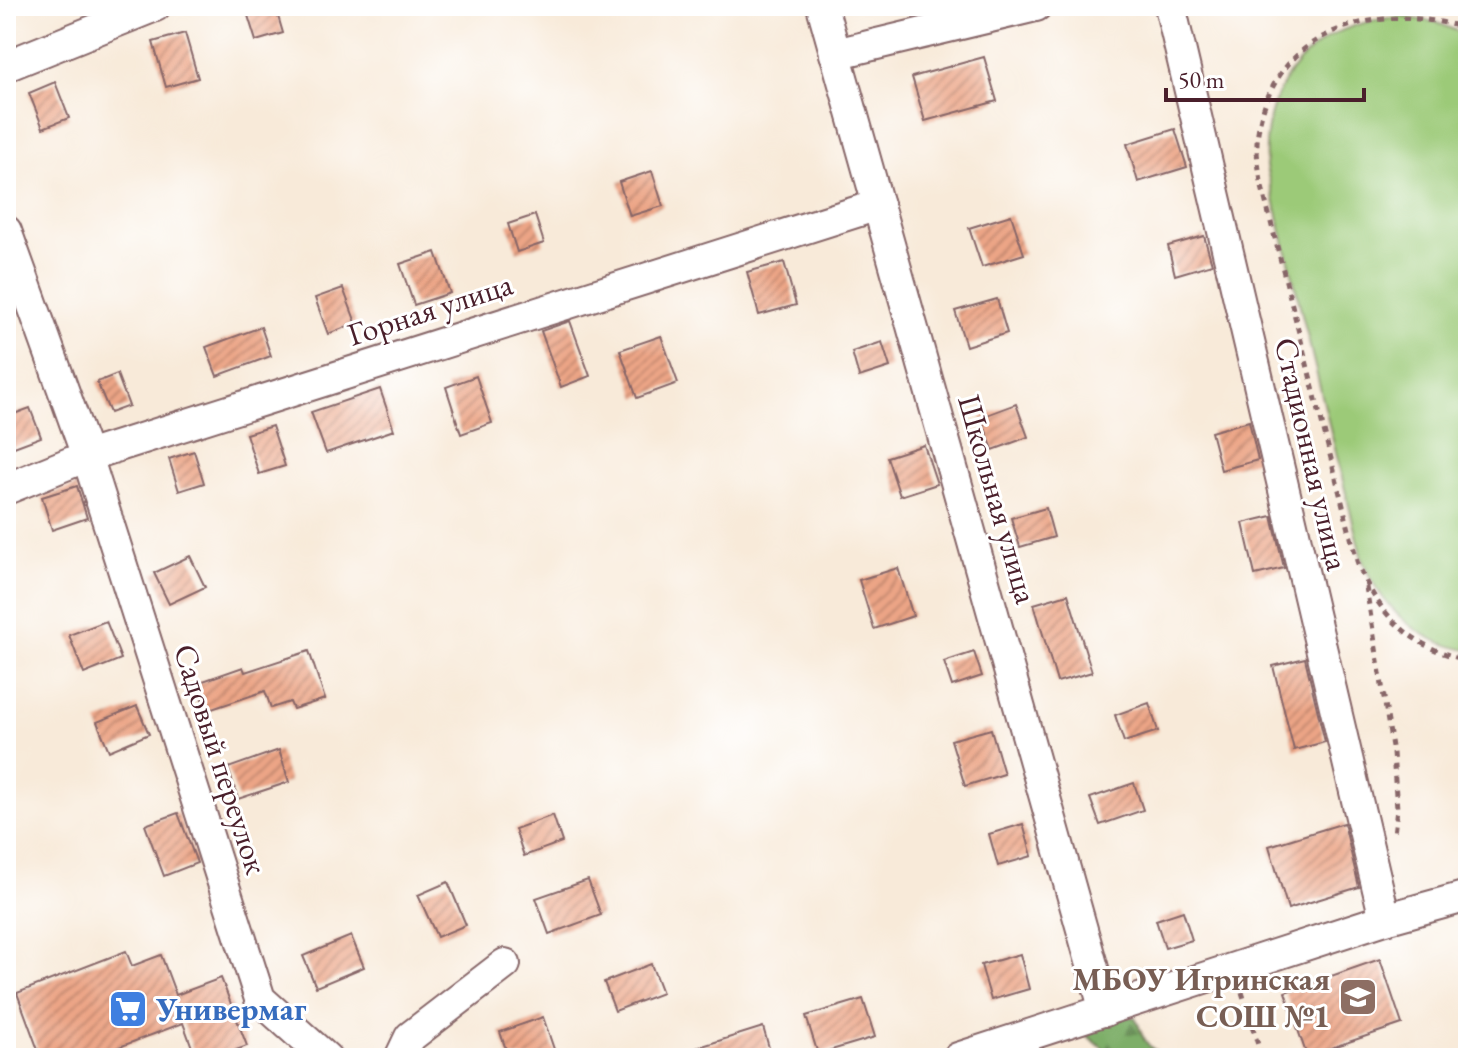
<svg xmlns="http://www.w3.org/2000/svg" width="1474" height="1064" font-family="'EB Garamond',serif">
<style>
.green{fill:#9cca78;stroke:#737452;stroke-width:2}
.forest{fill:url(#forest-firs);stroke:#64664a;stroke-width:2}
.building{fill:url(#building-hatch)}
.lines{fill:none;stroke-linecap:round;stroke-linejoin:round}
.minor-casing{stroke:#876668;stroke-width:34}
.path{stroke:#876668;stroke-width:5;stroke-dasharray:6 6;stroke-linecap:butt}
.minor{stroke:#fff;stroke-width:30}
.labels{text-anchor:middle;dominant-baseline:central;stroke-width:6;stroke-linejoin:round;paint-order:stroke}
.street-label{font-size:32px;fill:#4a1f2b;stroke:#fff}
.education-label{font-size:32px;font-weight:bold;fill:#785e54;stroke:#fff;text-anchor:end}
.shop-label{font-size:32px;font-weight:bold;fill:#366cbe;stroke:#fff;text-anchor:start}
</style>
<defs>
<pattern id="forest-firs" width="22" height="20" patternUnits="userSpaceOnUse" patternTransform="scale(2)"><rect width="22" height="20" fill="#7dae68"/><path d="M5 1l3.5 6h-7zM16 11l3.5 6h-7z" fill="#688d56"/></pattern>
<pattern id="building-hatch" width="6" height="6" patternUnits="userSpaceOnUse" patternTransform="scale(2)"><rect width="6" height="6" fill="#eca586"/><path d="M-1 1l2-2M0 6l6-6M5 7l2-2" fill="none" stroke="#c1866e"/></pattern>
</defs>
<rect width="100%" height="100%" fill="#fff"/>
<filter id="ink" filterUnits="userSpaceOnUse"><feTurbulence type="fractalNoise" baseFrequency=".0125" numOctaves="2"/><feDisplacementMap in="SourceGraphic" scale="16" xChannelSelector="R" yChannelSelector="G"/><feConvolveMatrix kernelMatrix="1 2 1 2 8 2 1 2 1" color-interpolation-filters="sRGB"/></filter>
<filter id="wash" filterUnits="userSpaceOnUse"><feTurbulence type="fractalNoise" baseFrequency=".006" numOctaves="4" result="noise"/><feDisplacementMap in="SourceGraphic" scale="32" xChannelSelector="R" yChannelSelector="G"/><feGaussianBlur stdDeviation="1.8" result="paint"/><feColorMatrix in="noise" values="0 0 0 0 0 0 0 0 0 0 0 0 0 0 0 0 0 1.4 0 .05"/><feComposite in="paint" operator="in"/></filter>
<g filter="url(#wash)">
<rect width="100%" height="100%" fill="#f8ead9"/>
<path class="green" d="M 1401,17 L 1436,22 L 1468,36 L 1468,650 C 1417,642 1380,606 1362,559 L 1266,167 C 1261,80 1315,22 1401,17 Z"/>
<path class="forest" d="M 1128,1017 L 1134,1017 C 1139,1023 1139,1028 1142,1035 C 1147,1047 1157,1051 1165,1058 L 1108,1058 C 1103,1044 1093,1043 1084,1032 Z"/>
<g id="blocks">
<g class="building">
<polygon points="245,6 275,6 283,33 256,41"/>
<polygon points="185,33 198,78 166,87 153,42"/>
<polygon points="984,57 997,101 925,121 912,77"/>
<polygon points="55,82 69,118 43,128 29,93"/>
<polygon points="1175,129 1187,167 1138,182 1127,144"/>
<polygon points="652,171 663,206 630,216 619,182"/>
<polygon points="535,215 544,243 517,252 508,224"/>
<polygon points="1011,215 1024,254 982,267 969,228"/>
<polygon points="1204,236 1212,264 1175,275 1168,246"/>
<polygon points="436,252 450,293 414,305 400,264"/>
<polygon points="784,262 796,305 759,315 747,272"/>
<polygon points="343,288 356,323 328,334 315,298"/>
<polygon points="997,299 1007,333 966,346 955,311"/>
<polygon points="570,321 590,376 561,387 541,331"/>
<polygon points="261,327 271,356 217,376 206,347"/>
<polygon points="661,336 678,383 637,398 620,350"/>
<polygon points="882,342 890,367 859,377 852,352"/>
<polygon points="117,374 129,406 110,413 97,382"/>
<polygon points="476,376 492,423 461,434 446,387"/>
<polygon points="380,389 394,430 326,453 311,412"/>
<polygon points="1016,404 1028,437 993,450 981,417"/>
<polygon points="30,408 41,437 6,450 6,417"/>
<polygon points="1249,421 1258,460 1221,470 1211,432"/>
<polygon points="272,426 285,466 259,474 246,434"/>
<polygon points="924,445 937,484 900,496 887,457"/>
<polygon points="194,451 204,483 179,491 169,459"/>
<polygon points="77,486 87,518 52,530 42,497"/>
<polygon points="1046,508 1054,537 1020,547 1011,518"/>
<polygon points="1272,516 1284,568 1255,575 1243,523"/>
<polygon points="190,556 205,587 169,604 154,573"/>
<polygon points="898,568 913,616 874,629 859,580"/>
<polygon points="1068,594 1092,672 1057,682 1034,604"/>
<polygon points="106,621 121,659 84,674 69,635"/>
<polygon points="309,651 325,699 293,709 290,702 271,708 265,691 206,711 197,683 243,667 245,672"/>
<polygon points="974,652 982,676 952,686 944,662"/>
<polygon points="1305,658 1325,742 1294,750 1273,666"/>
<polygon points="1149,703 1158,731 1124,742 1115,715"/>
<polygon points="137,706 149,734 109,751 97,722"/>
<polygon points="991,729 1004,774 965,786 951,740"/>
<polygon points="279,750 289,782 238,799 228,768"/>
<polygon points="1134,783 1143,810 1100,825 1090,798"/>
<polygon points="178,813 197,863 164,876 145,825"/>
<polygon points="553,815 562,842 524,856 515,829"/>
<polygon points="1344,823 1359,887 1288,909 1269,846"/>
<polygon points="1023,824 1032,856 998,866 989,834"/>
<polygon points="588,880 601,915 549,934 536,898"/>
<polygon points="448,882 466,925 437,937 418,895"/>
<polygon points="1183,911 1192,940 1165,948 1156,920"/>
<polygon points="351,936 364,967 316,987 303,956"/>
<polygon points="126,951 132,966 161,955 176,995 221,978 247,1046 236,1050 239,1058 196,1058 183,1023 90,1058 41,1058 17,993"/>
<polygon points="1020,954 1029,989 991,1000 981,965"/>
<polygon points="1380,959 1402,1024 1307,1056 1285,992"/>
<polygon points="651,964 662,993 615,1011 604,982"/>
<polygon points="863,999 875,1037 818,1054 806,1016"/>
<polygon points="543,1017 557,1058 509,1058 500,1032"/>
<polygon points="763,1027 772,1058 680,1058 680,1053"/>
</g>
</g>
</g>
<g filter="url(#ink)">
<use href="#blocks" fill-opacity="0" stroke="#876668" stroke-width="2"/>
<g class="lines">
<defs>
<g id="minor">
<polyline points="822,6 1105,1011"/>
<polyline points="1170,6 1385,919"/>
<polyline points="835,54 1036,6"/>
<polyline points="6,66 155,6"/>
<polyline points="6,231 87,456 260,999 326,1058"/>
<polyline points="6,489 87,456 878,205"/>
<polyline points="400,1058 410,1037 505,964"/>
<polyline points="958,1058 1385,919 1468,896"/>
</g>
</defs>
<use href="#minor" class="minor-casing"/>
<g class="path">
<path d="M 1468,29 C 1377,0 1274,29 1258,132 C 1255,151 1259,169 1262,187 L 1357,561 C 1376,613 1412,649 1468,660"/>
<polyline points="1366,587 1393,753 1397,809 1394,834"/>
<polyline points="1242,992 1262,1058"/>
</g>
<use href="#minor" class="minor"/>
</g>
</g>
<defs>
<symbol id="school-square" viewBox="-11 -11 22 22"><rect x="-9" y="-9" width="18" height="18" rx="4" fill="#8d6e63" stroke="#fff"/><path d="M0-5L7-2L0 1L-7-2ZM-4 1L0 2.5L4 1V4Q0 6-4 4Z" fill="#fff"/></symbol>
<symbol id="supermarket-square" viewBox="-11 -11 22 22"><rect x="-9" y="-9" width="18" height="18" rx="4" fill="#3f7fe0" stroke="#fff"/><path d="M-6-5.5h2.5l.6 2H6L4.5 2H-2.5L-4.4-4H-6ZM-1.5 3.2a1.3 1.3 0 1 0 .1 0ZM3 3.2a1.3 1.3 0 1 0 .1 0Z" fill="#fff"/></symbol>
</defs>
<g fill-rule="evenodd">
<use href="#school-square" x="1336" y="975" width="44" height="44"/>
<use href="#supermarket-square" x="106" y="987" width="44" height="44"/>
</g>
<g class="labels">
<g class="street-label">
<text transform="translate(430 309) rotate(-18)">Горная улица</text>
<text transform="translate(1312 454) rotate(77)">Стадионная улица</text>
<text transform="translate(998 499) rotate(74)">Школьная улица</text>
<text transform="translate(221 759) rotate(72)">Садовый переулок</text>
</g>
<g class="education-label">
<text x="1330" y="979">МБОУ Игринская<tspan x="1330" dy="37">СОШ №1</tspan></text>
</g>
<g class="shop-label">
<text x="156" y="1009">Универмаг</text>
</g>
</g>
<rect width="1474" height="1064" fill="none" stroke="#fff" stroke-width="32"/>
<path d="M1166 88v12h198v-12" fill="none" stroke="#4a1f2b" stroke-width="4"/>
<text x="1178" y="88" font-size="24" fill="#4a1f2b" stroke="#ffffff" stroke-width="6" paint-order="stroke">50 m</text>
</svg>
